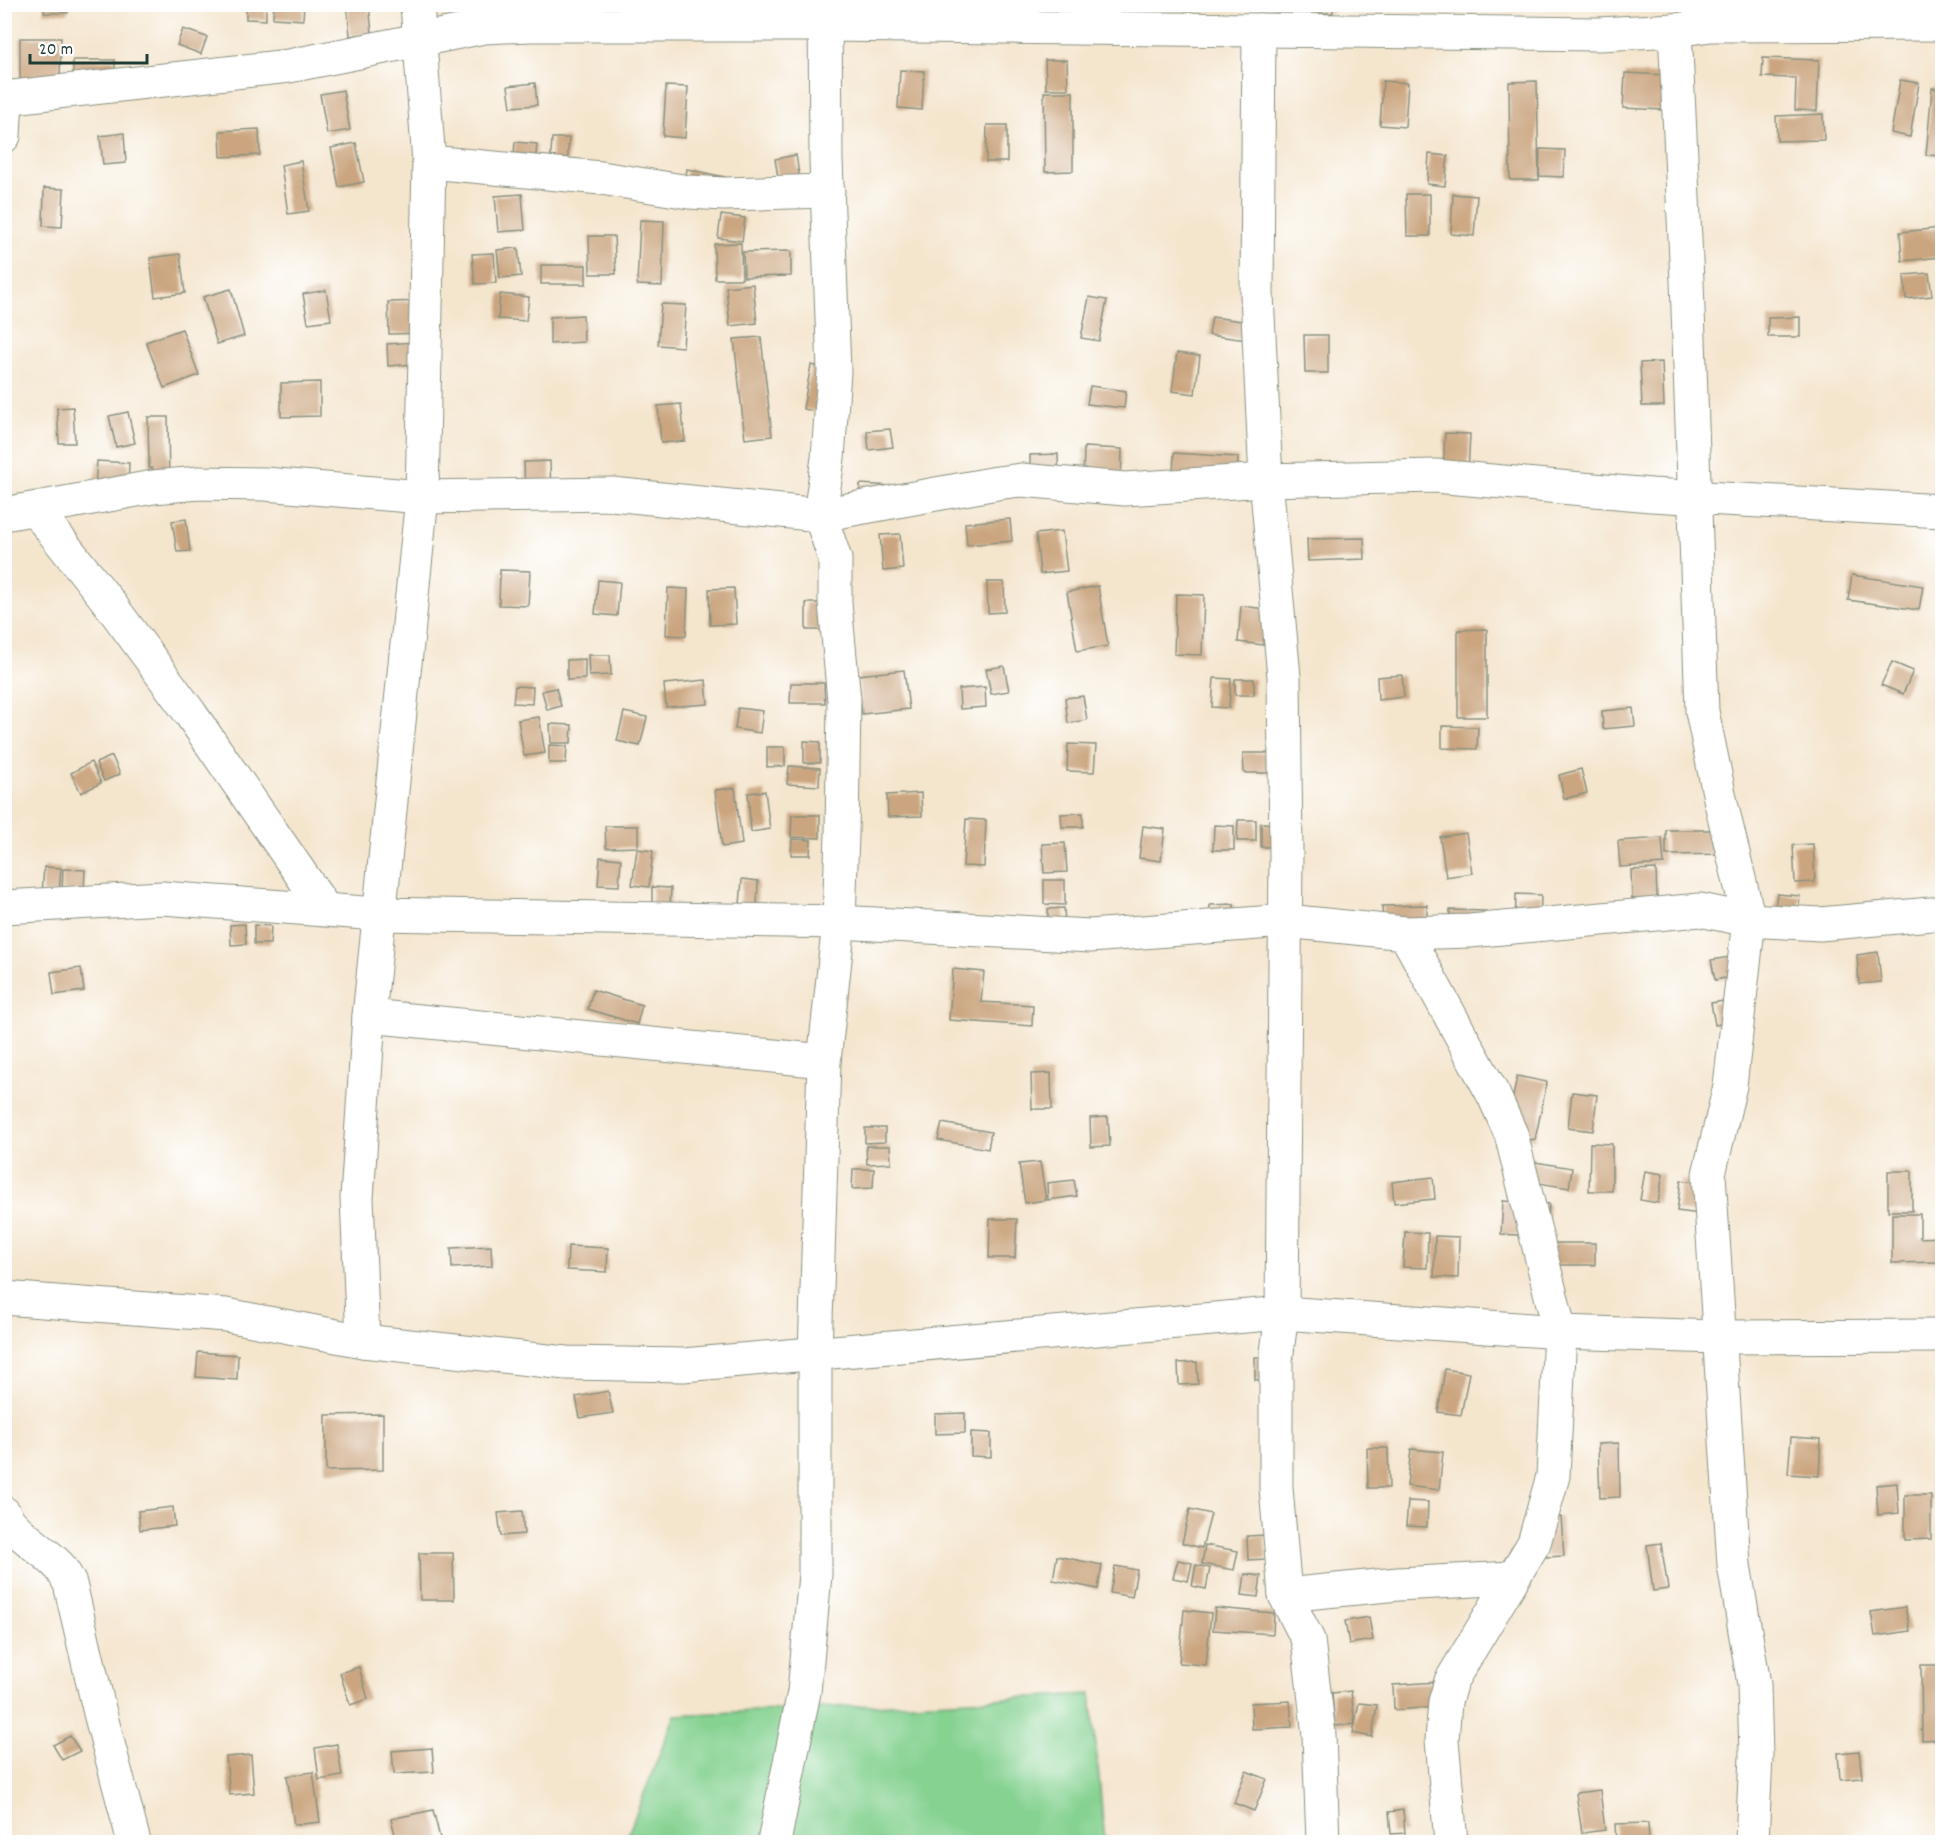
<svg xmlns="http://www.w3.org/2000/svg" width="1947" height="1847" font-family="Dekko,sans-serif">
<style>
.green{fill:#85d291;stroke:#528862;stroke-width:1.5}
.building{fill:#caa57f}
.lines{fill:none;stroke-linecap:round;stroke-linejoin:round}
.minor-casing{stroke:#8a9180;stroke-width:35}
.minor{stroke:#fff;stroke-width:33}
</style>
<rect width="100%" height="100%" fill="#fff"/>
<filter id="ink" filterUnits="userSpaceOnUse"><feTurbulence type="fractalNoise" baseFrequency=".0167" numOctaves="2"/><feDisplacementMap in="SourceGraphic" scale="12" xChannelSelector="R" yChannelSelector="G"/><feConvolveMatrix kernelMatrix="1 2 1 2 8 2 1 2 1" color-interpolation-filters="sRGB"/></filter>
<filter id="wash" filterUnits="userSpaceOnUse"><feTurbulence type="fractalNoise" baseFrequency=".008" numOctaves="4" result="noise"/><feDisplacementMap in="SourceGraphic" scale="24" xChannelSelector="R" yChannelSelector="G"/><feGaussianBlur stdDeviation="1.35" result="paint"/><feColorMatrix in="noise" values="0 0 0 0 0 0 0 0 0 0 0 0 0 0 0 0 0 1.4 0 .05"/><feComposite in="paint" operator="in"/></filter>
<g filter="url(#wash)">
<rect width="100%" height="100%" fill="#f4e5cd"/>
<polygon class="green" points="1091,1694 1105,1842 625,1842 675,1715"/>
<g id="blocks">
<g class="building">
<rect x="44" y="4" width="24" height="9"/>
<polygon points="246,4 266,4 266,20 246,19"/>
<polygon points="274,4 304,4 303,20 273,18"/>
<polygon points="347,4 369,4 372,33 350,36"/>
<polygon points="1316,4 1333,4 1333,13 1317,13"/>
<polygon points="183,29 207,37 201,54 177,45"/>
<polygon points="20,38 61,38 60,80 20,80"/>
<polygon points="1763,58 1819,60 1817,111 1795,110 1796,78 1762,77"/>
<rect x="73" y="60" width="42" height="20"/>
<polygon points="1045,60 1067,60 1068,89 1046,89"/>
<polygon points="900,70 924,71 922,110 898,108"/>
<polygon points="1625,73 1664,75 1663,110 1623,108"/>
<polygon points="1900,80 1919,83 1910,137 1891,133"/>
<polygon points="1383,81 1408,83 1405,127 1380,125"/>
<polygon points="1537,81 1539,180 1510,180 1509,82"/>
<polygon points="535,83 537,105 511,107 508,86"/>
<polygon points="666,86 688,87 685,138 663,136"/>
<polygon points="1932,88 1942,89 1942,156 1926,155"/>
<polygon points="343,90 350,130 327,134 320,94"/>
<polygon points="1044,92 1073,92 1073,171 1045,172"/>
<polygon points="1823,114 1824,140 1777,141 1776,116"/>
<polygon points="987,125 1007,125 1007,162 986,162"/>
<polygon points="259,129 260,155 221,157 220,131"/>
<polygon points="124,133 126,163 103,165 100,136"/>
<polygon points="552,138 569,138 567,170 550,170"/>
<polygon points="515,142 537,144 535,167 513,166"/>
<polygon points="356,143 364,182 339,187 331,148"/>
<polygon points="1540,149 1565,150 1564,177 1539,176"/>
<polygon points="1429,154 1448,156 1445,186 1427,184"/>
<polygon points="796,155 802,193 781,196 775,159"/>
<polygon points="301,161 309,211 288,214 281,165"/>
<polygon points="687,169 725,177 720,195 684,187"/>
<polygon points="44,188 64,189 62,227 43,226"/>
<polygon points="522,194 525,230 498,232 495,196"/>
<polygon points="1406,194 1430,194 1430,236 1407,236"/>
<polygon points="1453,194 1477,196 1474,236 1451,234"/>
<polygon points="721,215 745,218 742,241 718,238"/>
<polygon points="640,220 664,221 662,286 637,285"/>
<polygon points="1942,228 1942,257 1902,261 1900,232"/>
<polygon points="589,236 614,236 616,274 590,274"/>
<polygon points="741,243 742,279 715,279 714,244"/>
<polygon points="518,248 521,276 500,278 497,250"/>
<polygon points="791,251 791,276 744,277 743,252"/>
<polygon points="494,253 496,283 475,284 472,254"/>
<polygon points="180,254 185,293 155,297 150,258"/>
<rect x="541" y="265" width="45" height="19"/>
<polygon points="1929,273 1932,296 1906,299 1904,275"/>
<polygon points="753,284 757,323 730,326 726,287"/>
<polygon points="231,289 244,336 217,344 203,297"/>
<polygon points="326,290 331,320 308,323 303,294"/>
<polygon points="500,294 529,297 526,321 498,319"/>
<polygon points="1089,297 1107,300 1099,341 1081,338"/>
<polygon points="427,301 428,333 389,334 388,302"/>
<polygon points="661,304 686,305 683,347 658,345"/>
<polygon points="583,315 584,342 550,344 550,317"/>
<polygon points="1212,317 1249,322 1247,340 1209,335"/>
<polygon points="1800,317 1800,337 1768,337 1768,318"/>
<polygon points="182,329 199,375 164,388 146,342"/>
<polygon points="1304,335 1328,335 1328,373 1305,373"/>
<polygon points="761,337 772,436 745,439 734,339"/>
<polygon points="428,341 429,363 388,366 387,344"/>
<polygon points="1177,353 1200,356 1195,394 1172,391"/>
<polygon points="1662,362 1664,406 1642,406 1640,363"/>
<polygon points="811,365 834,370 826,413 803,409"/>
<polygon points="320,382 320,416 281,417 281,383"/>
<polygon points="1090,386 1126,391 1124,408 1087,404"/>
<polygon points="681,404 685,441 661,443 658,406"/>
<polygon points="73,407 75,443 59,443 57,408"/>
<polygon points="128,412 135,443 116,447 109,416"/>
<polygon points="148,417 168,417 169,486 152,487 152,468 149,468"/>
<polygon points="890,429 893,447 869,450 867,431"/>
<polygon points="1445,433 1470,434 1468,473 1443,471"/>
<polygon points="1084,447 1122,449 1121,487 1083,486"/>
<polygon points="1174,453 1238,457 1237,478 1173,475"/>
<polygon points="1058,454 1059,488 1030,488 1030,455"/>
<polygon points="97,461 129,463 128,487 95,485"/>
<polygon points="550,461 551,494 525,494 524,462"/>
<polygon points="860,484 893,486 859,503"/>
<polygon points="186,519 190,551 177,552 172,521"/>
<polygon points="1010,519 1012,541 967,545 965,523"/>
<polygon points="1062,531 1067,571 1040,574 1036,534"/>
<polygon points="900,534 903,569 883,571 880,535"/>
<polygon points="1364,538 1365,559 1308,561 1307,539"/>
<polygon points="500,570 530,571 528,606 499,605"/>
<polygon points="1852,575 1923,586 1919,610 1848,600"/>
<polygon points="598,580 620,582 617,616 595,614"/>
<polygon points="987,582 1004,582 1005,612 988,613"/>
<polygon points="1098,586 1108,646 1077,651 1067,592"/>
<polygon points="668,588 688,589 686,636 666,635"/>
<polygon points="734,588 736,624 710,625 709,589"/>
<polygon points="1176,594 1204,595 1202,655 1174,654"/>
<rect x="806" y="603" width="17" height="27"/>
<polygon points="1241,606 1266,609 1263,645 1238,642"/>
<polygon points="1487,629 1487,717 1458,717 1458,630"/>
<polygon points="588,655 610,655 611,675 589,676"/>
<polygon points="585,659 585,679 567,680 567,660"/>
<polygon points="1892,662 1913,671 1903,694 1881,685"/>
<polygon points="1004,666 1009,691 991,694 986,669"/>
<polygon points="904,670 909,709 862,714 858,675"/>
<polygon points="1402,675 1404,697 1378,700 1377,677"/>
<polygon points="1214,678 1231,679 1229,708 1212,707"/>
<rect x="1235" y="679" width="19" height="16"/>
<polygon points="706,680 708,704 666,707 664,684"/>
<polygon points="791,683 824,683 825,703 790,703"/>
<polygon points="515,686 533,687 532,704 513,703"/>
<polygon points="985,687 986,707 960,709 959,689"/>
<polygon points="556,688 561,706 547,710 542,691"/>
<polygon points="1083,696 1087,720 1068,723 1065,698"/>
<polygon points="738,708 763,711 760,733 735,729"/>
<polygon points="1633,708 1635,726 1603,729 1602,711"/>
<polygon points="624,712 647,717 640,746 617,741"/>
<polygon points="539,717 545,753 524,756 518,720"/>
<polygon points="550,724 572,725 571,743 551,743"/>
<polygon points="1442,726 1478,727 1477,749 1442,748"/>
<polygon points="804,741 820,742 820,763 804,763"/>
<polygon points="1068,744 1096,745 1094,772 1067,771"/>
<polygon points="549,745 567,746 566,763 549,763"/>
<polygon points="767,747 785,747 785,766 767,767"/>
<polygon points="1243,753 1289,753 1289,773 1244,773"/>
<polygon points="112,756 120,774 104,781 96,763"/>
<polygon points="91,762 101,783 81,793 71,773"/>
<polygon points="789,766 820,768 819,786 787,784"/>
<polygon points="1581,769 1587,793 1564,799 1559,775"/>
<polygon points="735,788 742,844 722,847 715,790"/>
<polygon points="765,791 770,829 751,832 748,793"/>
<polygon points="921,793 922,816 888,817 887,795"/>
<polygon points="1083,813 1083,827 1062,827 1061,814"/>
<polygon points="792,815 820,815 820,838 791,837"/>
<polygon points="966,819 986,820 984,867 963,866"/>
<polygon points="1238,820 1256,820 1256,841 1237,841"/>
<polygon points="1261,823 1280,824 1281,847 1261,847"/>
<polygon points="1214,825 1234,826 1234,850 1213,850"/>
<polygon points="605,826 638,826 638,847 606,848"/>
<polygon points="1143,826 1165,829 1161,861 1139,858"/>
<polygon points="1666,830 1732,830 1733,854 1666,855"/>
<polygon points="1466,833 1472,873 1446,877 1440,837"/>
<polygon points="1662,838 1664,864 1620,867 1618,841"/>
<polygon points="792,839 811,840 810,855 791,855"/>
<polygon points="1065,843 1067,872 1044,873 1042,844"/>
<polygon points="1813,844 1815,882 1795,883 1793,845"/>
<polygon points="637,849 653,851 649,887 632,885"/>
<polygon points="600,857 621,859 619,886 598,885"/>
<polygon points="44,867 61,868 59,893 42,893"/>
<polygon points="63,869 85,870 84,892 62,891"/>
<polygon points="1656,869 1657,899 1632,899 1631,870"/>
<polygon points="742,879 758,881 757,906 740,905"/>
<polygon points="1044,880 1065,880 1065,905 1044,904"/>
<polygon points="652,887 671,888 670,908 652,907"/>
<polygon points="1516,894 1541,895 1540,930 1515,930"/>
<polygon points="1777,894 1800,896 1796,924 1773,922"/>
<polygon points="1234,904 1234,923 1210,924 1210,905"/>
<polygon points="1427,905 1427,926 1383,927 1382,906"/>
<polygon points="1064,908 1065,925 1048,925 1048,909"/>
<polygon points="1450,910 1486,911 1485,930 1449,928"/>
<polygon points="245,924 246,944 231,945 230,925"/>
<polygon points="254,925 271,926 270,944 254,944"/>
<polygon points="1878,952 1881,982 1859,984 1857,955"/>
<polygon points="1736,956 1741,975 1715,980 1711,960"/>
<polygon points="81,968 84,991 54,995 51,972"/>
<polygon points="953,969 984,972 981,1002 1033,1005 1032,1026 949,1020"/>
<polygon points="593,990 642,1005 637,1024 588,1009"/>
<polygon points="1738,999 1741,1021 1715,1025 1711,1003"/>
<polygon points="1051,1073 1052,1109 1032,1109 1031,1074"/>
<polygon points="1517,1076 1547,1082 1535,1140 1506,1134"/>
<polygon points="1572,1092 1597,1095 1593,1131 1568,1128"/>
<polygon points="1108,1117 1110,1146 1091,1147 1090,1118"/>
<polygon points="942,1123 991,1132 988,1149 938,1140"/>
<polygon points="865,1128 885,1128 885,1142 865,1143"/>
<polygon points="1590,1143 1612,1144 1612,1191 1589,1191"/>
<polygon points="866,1146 890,1146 891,1163 867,1164"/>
<polygon points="1529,1161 1572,1168 1569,1188 1526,1181"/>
<polygon points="1040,1162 1046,1200 1025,1203 1019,1164"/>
<polygon points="853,1169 874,1169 873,1188 852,1189"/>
<polygon points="1645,1171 1663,1174 1658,1203 1640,1200"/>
<rect x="1888" y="1171" width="24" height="40"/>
<polygon points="1433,1177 1435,1199 1394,1203 1392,1182"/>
<polygon points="1074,1180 1077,1196 1048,1200 1047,1183"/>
<polygon points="1681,1180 1704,1183 1700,1214 1677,1211"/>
<polygon points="1503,1201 1549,1204 1547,1237 1501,1234"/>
<polygon points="1892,1214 1920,1214 1920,1238 1942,1237 1942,1262 1892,1263"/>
<polygon points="990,1219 1017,1219 1015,1258 989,1258"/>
<polygon points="1405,1232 1428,1233 1427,1268 1403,1267"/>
<polygon points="1435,1236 1459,1237 1458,1278 1434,1277"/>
<rect x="1555" y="1243" width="40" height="22"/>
<polygon points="491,1246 492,1266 452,1268 451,1248"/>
<polygon points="568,1246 608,1248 607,1272 567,1270"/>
<polygon points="198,1352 238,1355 237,1380 196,1377"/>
<polygon points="1255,1357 1274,1357 1275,1379 1255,1380"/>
<polygon points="1197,1362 1198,1384 1179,1385 1178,1363"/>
<polygon points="1445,1369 1469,1373 1461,1415 1438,1412"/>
<polygon points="608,1391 613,1413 580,1418 576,1397"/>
<polygon points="965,1413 965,1433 935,1434 935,1414"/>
<polygon points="383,1414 383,1470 326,1471 326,1415"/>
<polygon points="971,1432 991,1433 991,1457 971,1456"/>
<polygon points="1791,1437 1821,1439 1819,1476 1788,1474"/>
<polygon points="1619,1443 1620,1497 1600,1498 1598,1444"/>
<polygon points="1367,1448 1388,1448 1389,1488 1368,1488"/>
<polygon points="1411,1449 1443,1452 1439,1490 1407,1486"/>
<polygon points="1897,1483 1899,1513 1878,1515 1876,1485"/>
<polygon points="1905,1495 1931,1495 1931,1539 1905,1540"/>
<polygon points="1408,1501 1428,1502 1427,1527 1406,1526"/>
<polygon points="173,1507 175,1526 140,1530 138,1511"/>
<polygon points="1190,1509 1211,1514 1202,1548 1182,1543"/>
<polygon points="522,1511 524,1534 501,1536 498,1513"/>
<polygon points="1561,1517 1564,1556 1546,1557 1542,1519"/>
<polygon points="1265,1535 1266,1559 1248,1560 1247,1536"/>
<polygon points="1661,1543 1668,1589 1653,1591 1647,1545"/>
<polygon points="1205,1545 1238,1551 1234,1570 1202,1564"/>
<polygon points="419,1553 453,1553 454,1600 420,1600"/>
<polygon points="1057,1556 1102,1565 1098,1589 1053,1580"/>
<polygon points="1178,1560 1192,1563 1188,1581 1173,1578"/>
<polygon points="1196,1565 1210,1568 1206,1589 1192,1586"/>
<polygon points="1115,1566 1137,1570 1132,1597 1110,1593"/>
<polygon points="1245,1574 1261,1576 1258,1597 1242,1595"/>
<polygon points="1905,1607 1910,1631 1875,1636 1871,1612"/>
<polygon points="1215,1608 1274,1613 1273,1634 1213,1630"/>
<polygon points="1184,1610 1211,1613 1206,1665 1179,1663"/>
<polygon points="1369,1617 1373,1640 1349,1644 1345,1621"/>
<polygon points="1921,1665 1942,1665 1942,1739 1922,1740"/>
<polygon points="359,1667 368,1699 350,1705 340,1673"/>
<polygon points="1436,1682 1438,1707 1394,1710 1393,1685"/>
<polygon points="1351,1691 1355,1724 1335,1726 1332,1693"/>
<polygon points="1290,1701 1292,1727 1252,1729 1251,1703"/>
<polygon points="1359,1703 1377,1705 1372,1737 1353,1733"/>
<polygon points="70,1736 80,1751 62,1760 53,1745"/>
<polygon points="337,1744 342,1776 319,1780 315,1748"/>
<polygon points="432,1748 434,1772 394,1774 392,1751"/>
<polygon points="1859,1751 1862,1778 1840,1780 1838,1753"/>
<polygon points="251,1755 254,1793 230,1795 226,1757"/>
<polygon points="1246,1771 1267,1779 1254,1811 1234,1803"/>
<polygon points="313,1772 320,1822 294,1825 287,1776"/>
<polygon points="1600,1790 1605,1830 1582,1833 1576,1793"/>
<polygon points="433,1810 441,1842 397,1842 391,1819"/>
<polygon points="1403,1810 1405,1833 1391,1834 1389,1812"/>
<polygon points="1648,1823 1649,1842 1616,1842 1615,1824"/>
</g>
</g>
</g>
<g filter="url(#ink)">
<use href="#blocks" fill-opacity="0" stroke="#8a9180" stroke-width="1.5"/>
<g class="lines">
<defs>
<g id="minor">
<polyline points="1259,30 1257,294 1266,480 1284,677 1286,853 1282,1313 1276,1360 1276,1488 1285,1595 1308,1640 1319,1735 1323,1842"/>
<polyline points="1675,30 1687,281 1702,711 1721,803 1749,920 1730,1086 1709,1174 1734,1565 1754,1684 1756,1756 1752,1842"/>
<polyline points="4,98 289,66 484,27 531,25 824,25 1599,34 1675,30 1711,25 1942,24"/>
<polyline points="4,136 6,98"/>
<polyline points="429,162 601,178 689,192 724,194 828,191"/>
<polyline points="35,509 107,600 190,713 325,909"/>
<polyline points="4,514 153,487 199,483 265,484 422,497 612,494 820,515 997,483 1021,480 1125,489 1266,480 1435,476 1651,495 1942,511"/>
<polyline points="4,907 162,898 378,914 839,922 1090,936 1286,921 1405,933 1470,931 1700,910 1749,920 1820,924 1942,913"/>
<polyline points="1405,933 1494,1096 1511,1134 1560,1332 1553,1476 1534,1543 1451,1681 1445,1702 1442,1740 1451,1842"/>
<polyline points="369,1016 824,1061"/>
<polyline points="4,1298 226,1315 363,1341 566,1363 683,1365 1282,1313 1560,1332 1719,1337 1942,1336"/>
<polyline points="363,1341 357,1198 369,1016 422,497 429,162 417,4"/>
<path d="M 4,1513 C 11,1531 43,1549 57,1564 C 63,1569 66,1577 70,1584 L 100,1713 L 134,1842"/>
<polyline points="1285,1595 1398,1584 1512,1578"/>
<polyline points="774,1842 804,1692 815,1575 815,1354 824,1061 839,922 842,834 844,700 835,603 835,559 820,515 828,458 834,371 826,160 825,4"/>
</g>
</defs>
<use href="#minor" class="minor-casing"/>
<use href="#minor" class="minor"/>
</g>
</g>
<rect width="1947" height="1847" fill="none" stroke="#fff" stroke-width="24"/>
<path d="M30 54v9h117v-9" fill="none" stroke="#1f3d34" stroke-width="3"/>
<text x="39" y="54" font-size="18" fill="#1f3d34" stroke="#ffffff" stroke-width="4.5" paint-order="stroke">20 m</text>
</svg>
